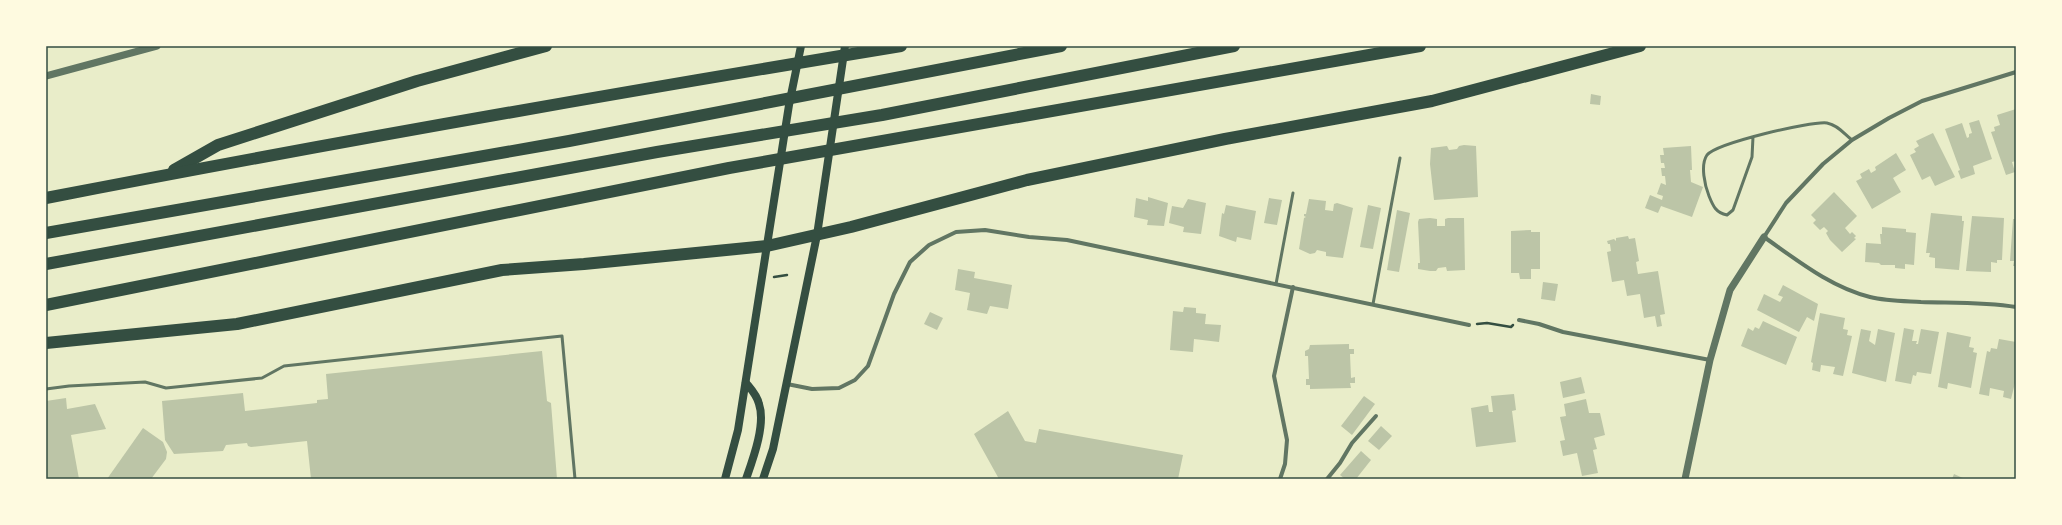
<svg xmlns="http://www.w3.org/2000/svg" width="2062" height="525" font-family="'Alegreya Sans',sans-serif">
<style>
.building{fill:#bcc5a7}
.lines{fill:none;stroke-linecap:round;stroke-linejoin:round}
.path{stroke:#344e41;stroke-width:2.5}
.service{stroke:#617663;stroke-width:3}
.minor{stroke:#617663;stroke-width:4}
.tertiary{stroke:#617663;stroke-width:7}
.secondary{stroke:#344e41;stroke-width:8}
.motorway{stroke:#344e41;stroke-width:12}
.neatline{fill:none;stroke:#344e41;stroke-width:1.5}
</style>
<rect width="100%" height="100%" fill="#e9edc9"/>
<g class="building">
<polygon points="1591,94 1601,96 1600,105 1590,104"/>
<polygon points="2016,109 2016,161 2012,162 2015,172 2006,175 1991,132 1995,131 1994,127 2000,125 1997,115"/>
<polygon points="1979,120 1992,159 1973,166 1975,174 1961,179 1958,171 1960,170 1945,129 1962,123 1967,138 1969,137 1969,134 1972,133 1969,123"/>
<polygon points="1933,133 1955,177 1935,186 1930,176 1922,180 1910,155 1916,152 1914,149 1919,146 1916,141"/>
<polygon points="1464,145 1476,146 1478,197 1434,200 1430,164 1431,148 1447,146 1449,150 1457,149 1459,146"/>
<polygon points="1691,146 1692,170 1690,170 1691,182 1703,187 1692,217 1661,206 1658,213 1645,208 1650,195 1662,200 1663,196 1657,194 1661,183 1666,185 1665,176 1662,176 1661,168 1665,168 1664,163 1661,163 1660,155 1664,155 1663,148"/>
<polygon points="1896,153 1906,170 1893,178 1901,192 1872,209 1856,181 1862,178 1860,174 1869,169 1871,173 1876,170 1875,167"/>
<polygon points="1834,192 1857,216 1845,228 1850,234 1852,232 1856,236 1854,238 1856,239 1842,252 1830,240 1826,233 1828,231 1824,227 1820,230 1813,223 1816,220 1811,215"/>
<polygon points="1148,197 1168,203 1164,226 1147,225 1148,220 1134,217 1136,198 1148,201"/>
<polygon points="1269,198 1282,200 1277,225 1264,223"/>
<polygon points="1188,199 1206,203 1201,234 1183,232 1184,227 1169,223 1172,206 1183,208"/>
<polygon points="1309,199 1326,201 1325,210 1333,211 1334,204 1337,203 1353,208 1343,258 1326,256 1326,252 1317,250 1315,253 1310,254 1299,249 1304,218 1306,217 1304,216 1304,214 1306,214"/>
<polygon points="1226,205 1256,211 1251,240 1237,237 1236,242 1219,236 1222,213 1224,214"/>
<polygon points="1368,205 1381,208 1373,249 1360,247"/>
<polygon points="1397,210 1410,213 1399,272 1387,270"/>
<polygon points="1931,213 1962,216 1962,221 1964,221 1959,270 1935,268 1935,258 1929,257 1930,253 1926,253"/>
<polygon points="1972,216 2004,218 2002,260 1997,260 1997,263 1991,262 1991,272 1966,271"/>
<polygon points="1430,218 1437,219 1437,226 1445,226 1445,219 1448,218 1464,218 1465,270 1447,271 1446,267 1438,268 1436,271 1430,271 1418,269 1418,263 1420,263 1418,222 1419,219"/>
<polygon points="2013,219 2016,219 2016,266 2013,266 2014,261 2010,261"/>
<polygon points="1882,227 1906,229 1906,232 1916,233 1914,265 1905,264 1905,269 1895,268 1895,265 1881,265 1879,263 1865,262 1866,243 1881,244 1880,234 1882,234"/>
<polygon points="1531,230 1531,232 1540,232 1540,269 1531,269 1531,279 1520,279 1519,273 1511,273 1511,231"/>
<polygon points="1628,236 1629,239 1635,238 1639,261 1636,262 1638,274 1658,271 1665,314 1660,315 1662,326 1657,327 1655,316 1644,318 1640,294 1627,296 1624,280 1612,282 1607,252 1611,251 1610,244 1608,244 1607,241 1614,239 1616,241 1616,238"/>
<polygon points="958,269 975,272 974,278 1012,285 1008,309 990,306 987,314 967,310 970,293 955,290"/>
<polygon points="1543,282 1558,284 1555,301 1541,299"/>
<polygon points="1783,285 1818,304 1814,321 1807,317 1799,332 1757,310 1764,294 1780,302 1783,297 1778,295"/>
<polygon points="1184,307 1196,308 1196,313 1206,314 1205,324 1221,325 1219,342 1194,339 1193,352 1170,350 1173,311 1183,312"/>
<polygon points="930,312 943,318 937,330 924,324"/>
<polygon points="1820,313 1845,318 1843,329 1848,330 1847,335 1852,336 1843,376 1833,374 1835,367 1821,365 1820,372 1812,370 1813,363 1811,362"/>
<polygon points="1763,321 1797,337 1786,365 1741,346 1748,328 1753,331 1755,327 1759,329"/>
<polygon points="1904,328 1914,330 1912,341 1917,341 1916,344 1918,344 1921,329 1939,332 1931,374 1917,372 1916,376 1913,375 1911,384 1895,381"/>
<polygon points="1861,329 1871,331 1869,341 1875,345 1878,329 1895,333 1886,382 1852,373"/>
<polygon points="1947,332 1971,337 1969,347 1974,348 1973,352 1977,353 1971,388 1948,383 1947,389 1938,387"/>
<polygon points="1999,339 2016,342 2016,379 2011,399 2003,397 2004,391 1990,388 1989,396 1979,394 1987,351 1990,352 1991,348 1997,349"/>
<polygon points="1349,344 1349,349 1354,349 1354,354 1350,354 1351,378 1355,377 1355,383 1350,383 1351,388 1310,389 1310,385 1306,385 1306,379 1309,379 1308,356 1305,356 1305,351 1309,349 1310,345"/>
<polygon points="542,351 547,401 551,403 557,479 311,479 307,441 251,447 248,446 247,443 226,445 223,451 174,454 165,440 162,401 243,393 245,411 317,403 317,400 328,399 326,374"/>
<polygon points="1581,377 1585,393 1563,398 1560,382"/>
<polygon points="1514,394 1516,410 1512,411 1516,442 1476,447 1471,408 1488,405 1489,412 1493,412 1491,396"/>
<polygon points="1364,396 1375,404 1352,435 1341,426"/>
<polygon points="66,398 67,409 95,404 106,429 71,435 79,479 46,479 46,401"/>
<polygon points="1586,399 1589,413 1600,413 1605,435 1594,438 1597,449 1593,450 1598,473 1582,476 1577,453 1563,456 1560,441 1565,440 1560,417 1566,416 1564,404"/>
<polygon points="1008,411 1025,441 1036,443 1039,429 1183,455 1178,479 999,479 974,434"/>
<polygon points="1381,426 1392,436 1379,450 1368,441"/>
<polygon points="143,428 163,442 167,452 166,459 151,479 107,479"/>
<polygon points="1361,451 1371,460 1356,479 1345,479 1340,475"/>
<polygon points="1954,474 1965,479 1952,479"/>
</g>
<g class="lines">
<g class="path">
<polyline points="774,277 787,275"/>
<polyline points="1477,324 1487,323 1511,327 1513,325"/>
</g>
<g class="service">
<path d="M 1753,137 L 1752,157 L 1733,210 L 1727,215 C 1716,213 1713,206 1709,196 C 1705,186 1700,165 1707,155 C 1717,143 1810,121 1827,123 C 1838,125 1844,134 1852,140"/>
<polyline points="1276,284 1293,193"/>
<polyline points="1373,304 1400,158"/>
<polyline points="46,389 69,386 145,382 166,388 262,378 284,366 562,336 575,479"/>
</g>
<g class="minor">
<path d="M 2016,72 L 1922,101 L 1889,118 L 1852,140 L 1823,164 L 1786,203 L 1764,237 C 1797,260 1830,287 1870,297 C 1886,301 1904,301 1921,302 C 1953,303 1985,302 2016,307"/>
<polyline points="1519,320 1539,324 1563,332 1710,360"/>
<polyline points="787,384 812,389 839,388 855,380 868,366 894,294 910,262 929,245 956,232 985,230 1029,237 1067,240 1469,325"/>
<polyline points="1280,479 1285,464 1287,440 1274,376 1293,287"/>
<polyline points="1327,479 1340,463 1352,443 1376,416"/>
</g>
<g class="tertiary">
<polyline points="46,76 157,46"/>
<polyline points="1685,479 1710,360 1730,290 1764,237"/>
</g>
<g class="secondary">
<polyline points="725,479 738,430 789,105 801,46"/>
<path d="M 746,479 C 753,459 766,424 759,404 C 757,395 751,389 746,383"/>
<polyline points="763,479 773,449 817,235 845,46"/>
</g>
<g class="motorway">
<polyline points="174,170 218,145 417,81 546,46"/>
<path d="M 46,198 C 330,143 615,93 901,46"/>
<polyline points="46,233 569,141 1061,46"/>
<polyline points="46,264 657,152 882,115 1234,46"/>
<polyline points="46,305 729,168 1420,46"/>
<polyline points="46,343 237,324 502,270 584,264 767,246 851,227 1027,180 1225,139 1432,101 1640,46"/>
</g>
</g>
<rect width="2062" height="525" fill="none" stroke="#fefae0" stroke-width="94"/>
<rect x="47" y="47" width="1968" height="431" class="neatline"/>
</svg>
